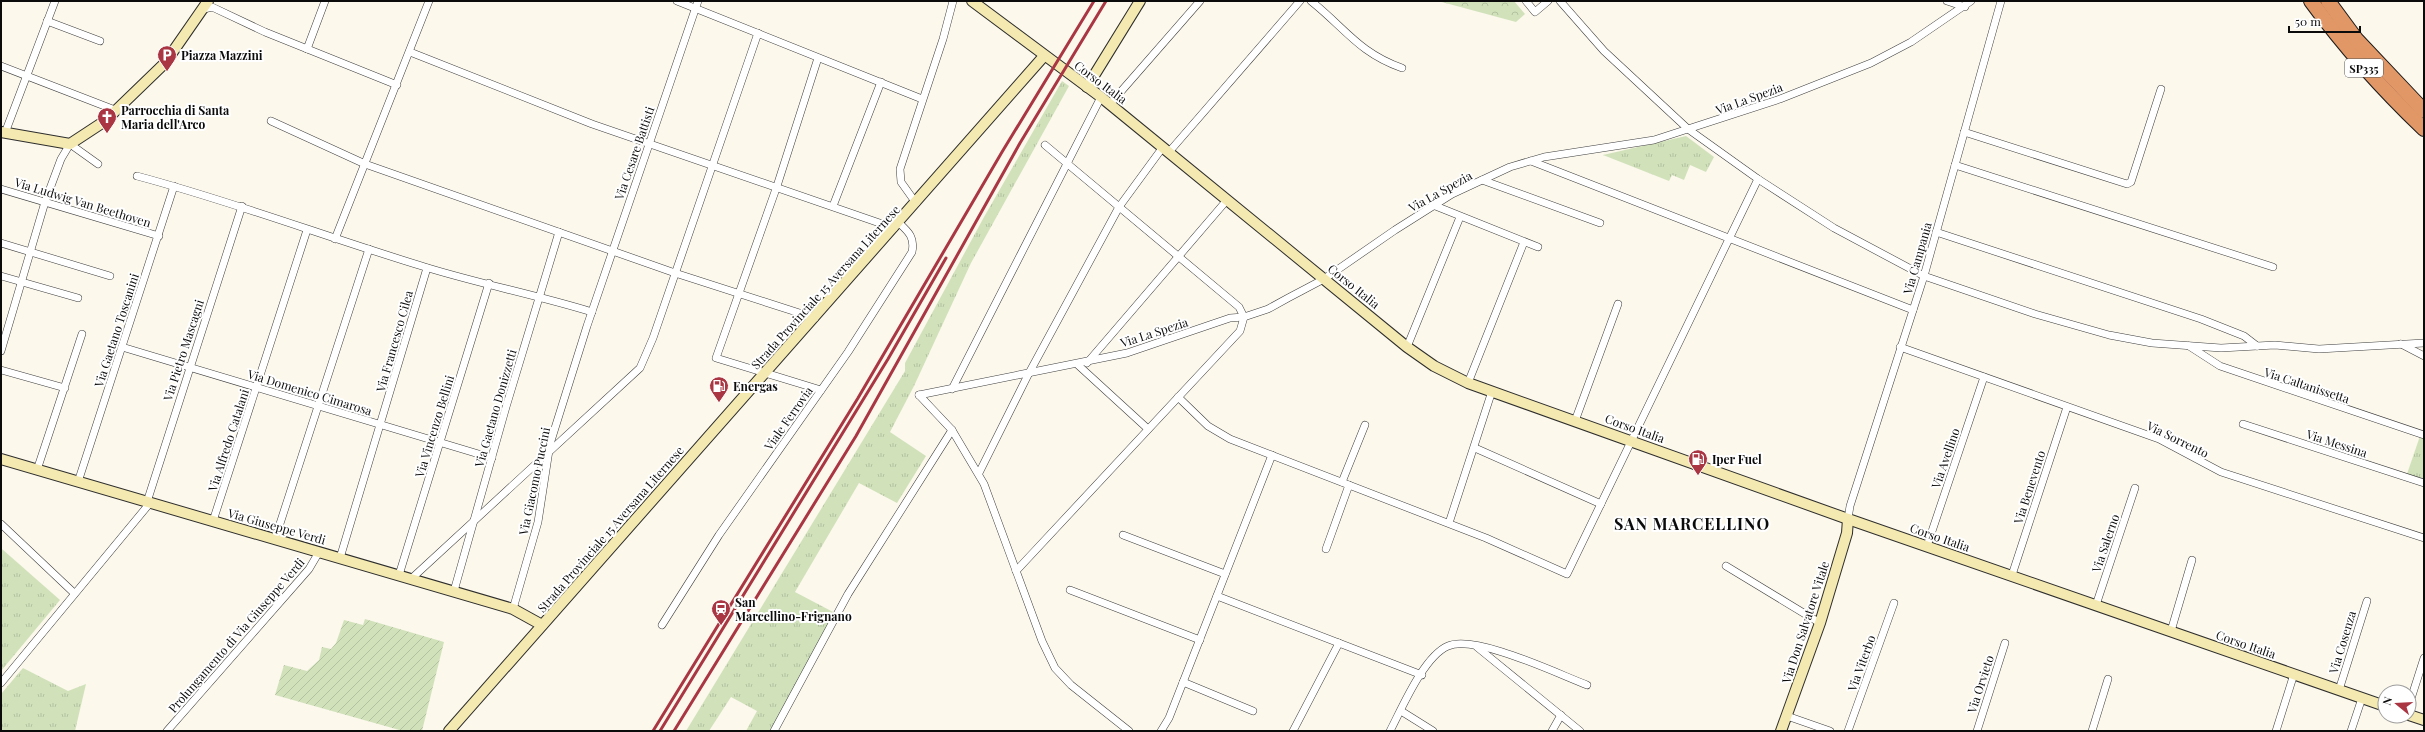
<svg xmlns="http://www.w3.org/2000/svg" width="2425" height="732" font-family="'Playfair Display',serif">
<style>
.grass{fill:url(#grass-tufts)}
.park{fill:url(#park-crowns)}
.garden{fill:url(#garden-furrows)}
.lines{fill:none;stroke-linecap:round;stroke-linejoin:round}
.street-casing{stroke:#3e3e3e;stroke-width:8}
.secondary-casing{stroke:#2d2d2d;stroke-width:12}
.highway-casing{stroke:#1c1c1c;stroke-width:16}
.street{stroke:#fff;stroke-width:7}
.secondary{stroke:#f4e9b0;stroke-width:10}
.highway{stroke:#e19766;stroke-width:14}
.rail{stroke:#a93642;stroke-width:3}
.labels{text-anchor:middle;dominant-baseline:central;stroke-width:4;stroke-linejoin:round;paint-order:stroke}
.shield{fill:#fff;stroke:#545454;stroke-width:1}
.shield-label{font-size:11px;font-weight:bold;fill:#0b0b0b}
.poi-label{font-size:12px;font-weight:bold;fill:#0b0b0b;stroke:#fff;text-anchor:start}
.street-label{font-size:12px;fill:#0b0b0b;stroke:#fff}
.district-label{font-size:16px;font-weight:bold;letter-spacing:1px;fill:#0b0b0b;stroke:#fff}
</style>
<defs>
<pattern id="grass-tufts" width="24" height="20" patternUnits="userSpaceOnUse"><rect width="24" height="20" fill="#d1e2bb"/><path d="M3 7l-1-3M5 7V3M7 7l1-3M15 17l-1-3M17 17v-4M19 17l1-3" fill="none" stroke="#b2c19f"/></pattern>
<pattern id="park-crowns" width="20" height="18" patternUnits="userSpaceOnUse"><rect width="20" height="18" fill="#d1e2bb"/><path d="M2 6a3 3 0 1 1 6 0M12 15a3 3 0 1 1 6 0" fill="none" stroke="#b2c19f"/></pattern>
<pattern id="garden-furrows" width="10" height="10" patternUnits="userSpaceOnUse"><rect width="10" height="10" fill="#d1e2bb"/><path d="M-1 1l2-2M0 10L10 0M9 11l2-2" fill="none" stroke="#b2c19f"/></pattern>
</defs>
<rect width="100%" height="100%" fill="#fcf8ec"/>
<g class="grass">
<polygon points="1062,81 1069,86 971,263 914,386 890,432 926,456 897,503 859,483 795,592 835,613 771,731 746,731 757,711 731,697 709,731 686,731 905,371 905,363 984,217"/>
<polygon points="1686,136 1714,157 1706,172 1690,165 1684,180 1672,175 1669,181 1603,155"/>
<polygon points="2420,436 2424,438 2424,479 2407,474"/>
<polygon points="2,549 60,600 1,671 1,551"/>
<polygon points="23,668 68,691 86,684 75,731 1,731 1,694"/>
</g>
<polygon class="park" points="1438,1 1514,1 1525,14 1516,22"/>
<polygon class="garden" points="365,619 444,642 422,731 403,731 275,695 284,665 307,671 319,660 322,647 331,649 336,643 344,620 363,625"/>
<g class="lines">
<defs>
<g id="street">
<polyline points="677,1 922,99"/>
<path d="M 1311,1 C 1345,28 1359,53 1402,68"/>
<polyline points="1526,1 1535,12 1548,1"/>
<polyline points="1560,1 1604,51 1688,129 1758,179 1834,228 1924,276 2035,314 2109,335 2152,343 2221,348 2275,345 2319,349 2424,343"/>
<polyline points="1947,1 1965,7"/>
<polyline points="204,9 212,7 265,32 397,85"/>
<polyline points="47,21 100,41"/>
<polyline points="307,49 325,1"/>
<polyline points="410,52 592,124 894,228"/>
<polyline points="818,58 777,186 716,358 821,390"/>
<polyline points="1,66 115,110"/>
<polyline points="1110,104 1200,1"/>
<polyline points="271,121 365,164 675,273 815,318"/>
<polyline points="1964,132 2127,184 2131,182 2161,89"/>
<polyline points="5,133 55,1"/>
<polyline points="1169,152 1300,1"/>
<polyline points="1531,161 1913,310"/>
<polyline points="1955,165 2273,267"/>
<path d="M 137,176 C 235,202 329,238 425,267 C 480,284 537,295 592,312"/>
<polyline points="1482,180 1600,223"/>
<polyline points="1,189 159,236"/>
<polyline points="916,203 901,182 900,169 943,39 953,1"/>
<polyline points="1433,205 1538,247"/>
<polyline points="833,206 881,82"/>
<polyline points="1936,232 2201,319 2244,336 2257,346"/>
<polyline points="335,239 429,1"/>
<polyline points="1,243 110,276"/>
<polyline points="1,276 78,298"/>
<polyline points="2401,344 2424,356"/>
<polyline points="2189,346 2220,366 2424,435"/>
<polyline points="122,347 492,458"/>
<polyline points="1407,347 1460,217"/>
<polyline points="1900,347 2159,439 2221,472 2424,538"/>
<polyline points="1,351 45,202 61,159 70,144 98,164"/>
<polyline points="1087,363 1227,200"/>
<polyline points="1078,365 1148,429"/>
<polyline points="1,370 65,388"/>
<polyline points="1468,383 1524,242"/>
<polyline points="952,389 1101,97"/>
<polyline points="919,395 1127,353 1230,318 1244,317 1268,309 1288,298 1324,279 1395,230 1452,194 1510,167 1544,157 1654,140 1780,99 1871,63 1911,42 1971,1"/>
<polyline points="919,395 952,430 984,484 1042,641 1055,668 1071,685 1129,731"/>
<polyline points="1178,397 1208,426 1230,439 1486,538 1567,574 1758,179"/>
<polyline points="1575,421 1618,304"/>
<polyline points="2243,424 2424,483"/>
<polyline points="1475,448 1601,504"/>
<polyline points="37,470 82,334"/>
<polyline points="979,473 1028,375 1119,207 1163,147"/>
<polyline points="78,482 174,186"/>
<polyline points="1342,482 1365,425"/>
<polyline points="147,502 242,206"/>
<polyline points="1848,519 1850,506 1924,276 2001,1"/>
<polyline points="213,521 307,230"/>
<polyline points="1449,523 1492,391"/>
<polyline points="1,524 74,593"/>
<polyline points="1123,535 1225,574"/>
<polyline points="275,539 369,249"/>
<polyline points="1927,546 1984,377"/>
<polyline points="1326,549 1349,485"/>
<polyline points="340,558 427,268"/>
<polyline points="1726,566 1820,623"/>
<polyline points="1016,571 1240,331 1244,317 1239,307 1045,145"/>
<polyline points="399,575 489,283"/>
<polyline points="2012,575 2067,407"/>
<polyline points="411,579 640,368 653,338 758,33"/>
<polyline points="1070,590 1200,640"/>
<polyline points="454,591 506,407 559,232"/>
<polyline points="1217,596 1422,675"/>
<polyline points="2096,605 2135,488"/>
<polyline points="513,609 538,522 550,444 587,326 698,1"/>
<path d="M 662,625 L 719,535 L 848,352 L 912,252 C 915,238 909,232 899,223"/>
<polyline points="2171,631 2192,560"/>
<polyline points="1477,647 1580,731"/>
<polyline points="1183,682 1253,711"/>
<polyline points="1,683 150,503"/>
<polyline points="2339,690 2367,601"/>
<polyline points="2409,705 2424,658"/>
<polyline points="1401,711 1433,731"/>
<polyline points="1787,716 1830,731"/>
<polyline points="167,731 309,569 319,552"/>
<polyline points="774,731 848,594 952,430"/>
<polyline points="1161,731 1169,718 1272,455"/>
<polyline points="1293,731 1339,643"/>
<path d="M 1390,731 C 1402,708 1424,656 1448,646 C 1475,634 1558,674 1587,685"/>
<polyline points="1552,731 1561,715"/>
<polyline points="1848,731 1894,603"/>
<polyline points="1977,731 2005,643"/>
<polyline points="2092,731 2108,679"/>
<polyline points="2276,731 2294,674"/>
<polyline points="2351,731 2362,698"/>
</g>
<g id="secondary">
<polyline points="972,1 1101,97 1407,347 1434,366 1468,383 1848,519 2385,706"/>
<polyline points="1087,87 1140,1"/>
<polyline points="1,132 70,144 105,121 165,63 208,1"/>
<polyline points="1,459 513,609 542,625"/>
<polyline points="2409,715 2424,720"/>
<polyline points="449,731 1044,56"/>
<polyline points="1781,731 1820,623 1847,533 1848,519"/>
</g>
<g id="highway">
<path d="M 2311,1 C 2346,49 2381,88 2424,129"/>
<polyline points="2328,1 2356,39 2424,111"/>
</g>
</defs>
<use href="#street" class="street-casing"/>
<use href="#secondary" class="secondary-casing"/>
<use href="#highway" class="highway-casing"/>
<use href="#street" class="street"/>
<use href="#secondary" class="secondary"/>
<use href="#highway" class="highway"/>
<g class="rail">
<polyline points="653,731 858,398 1002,152 1094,1"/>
<polyline points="660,731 888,359 946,258"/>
<polyline points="674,731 856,436 1020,143 1106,1"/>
</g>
</g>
<defs>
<symbol id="parking-pin" viewBox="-11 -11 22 30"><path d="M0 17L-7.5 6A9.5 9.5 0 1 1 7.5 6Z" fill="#a93642" stroke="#fff"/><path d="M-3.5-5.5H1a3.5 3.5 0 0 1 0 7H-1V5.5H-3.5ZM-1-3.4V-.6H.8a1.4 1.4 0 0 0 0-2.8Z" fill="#fff"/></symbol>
<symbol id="church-pin" viewBox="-11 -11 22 30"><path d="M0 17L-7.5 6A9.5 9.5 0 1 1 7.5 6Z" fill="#a93642" stroke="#fff"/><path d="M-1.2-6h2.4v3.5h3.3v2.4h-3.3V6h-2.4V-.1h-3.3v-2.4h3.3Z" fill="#fff"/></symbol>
<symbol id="fuel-pin" viewBox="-11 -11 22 30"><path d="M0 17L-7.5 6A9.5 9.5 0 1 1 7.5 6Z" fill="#a93642" stroke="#fff"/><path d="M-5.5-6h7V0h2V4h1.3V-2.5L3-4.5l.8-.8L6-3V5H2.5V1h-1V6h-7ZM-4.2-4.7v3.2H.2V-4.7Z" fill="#fff"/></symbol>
<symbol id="station-pin" viewBox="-11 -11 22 30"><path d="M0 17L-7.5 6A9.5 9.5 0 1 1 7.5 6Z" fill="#a93642" stroke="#fff"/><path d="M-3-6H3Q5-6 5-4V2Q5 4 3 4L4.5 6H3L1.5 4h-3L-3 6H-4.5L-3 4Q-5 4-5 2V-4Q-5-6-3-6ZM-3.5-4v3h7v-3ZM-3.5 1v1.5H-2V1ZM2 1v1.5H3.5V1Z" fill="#fff"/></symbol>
</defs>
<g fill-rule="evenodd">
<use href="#parking-pin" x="156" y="44" width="22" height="30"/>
<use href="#church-pin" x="96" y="106" width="22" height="30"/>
<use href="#fuel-pin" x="708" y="375" width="22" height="30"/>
<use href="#fuel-pin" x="1687" y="448" width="22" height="30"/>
<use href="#station-pin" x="710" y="598" width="22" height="30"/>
</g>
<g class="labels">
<rect class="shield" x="2345" y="59" width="38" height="18" rx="3"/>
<g class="shield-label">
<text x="2364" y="68">SP335</text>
</g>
<g class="poi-label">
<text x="181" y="55">Piazza Mazzini</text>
<text x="121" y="110">Parrocchia di Santa<tspan x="121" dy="14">Maria dell'Arco</tspan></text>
<text x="733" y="386">Energas</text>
<text x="1712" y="459">Iper Fuel</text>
<text x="735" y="602">San<tspan x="735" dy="14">Marcellino-Frignano</tspan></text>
</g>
<g class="street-label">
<text transform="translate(1101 82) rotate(37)">Corso Italia</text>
<text transform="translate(1749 98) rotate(-20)">Via La Spezia</text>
<text transform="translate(634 153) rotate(-71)">Via Cesare Battisti</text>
<text transform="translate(1440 191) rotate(-29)">Via La Spezia</text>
<text transform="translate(83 202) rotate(17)">Via Ludwig Van Beethoven</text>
<text transform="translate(1917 258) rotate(-74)">Via Campania</text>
<text transform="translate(1354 286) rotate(39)">Corso Italia</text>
<text transform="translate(825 287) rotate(-48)">Strada Provinciale 15 Aversana Liternese</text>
<text transform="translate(116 330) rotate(-72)">Via Gaetano Toscanini</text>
<text transform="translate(1154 332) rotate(-18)">Via La Spezia</text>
<text transform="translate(394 341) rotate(-74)">Via Francesco Cilea</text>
<text transform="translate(183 350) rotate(-72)">Via Pietro Mascagni</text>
<text transform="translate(2307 385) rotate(18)">Via Caltanissetta</text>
<text transform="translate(310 392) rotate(17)">Via Domenico Cimarosa</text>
<text transform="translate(495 408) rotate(-74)">Via Gaetano Donizzetti</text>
<text transform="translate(788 418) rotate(-55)">Viale Ferrovia</text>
<text transform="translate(434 426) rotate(-73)">Via Vincenzo Bellini</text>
<text transform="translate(1635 428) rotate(20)">Corso Italia</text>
<text transform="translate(2178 439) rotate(26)">Via Sorrento</text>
<text transform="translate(228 440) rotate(-72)">Via Alfredo Catalani</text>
<text transform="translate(2337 443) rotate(18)">Via Messina</text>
<text transform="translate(1945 458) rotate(-71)">Via Avellino</text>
<text transform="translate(534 481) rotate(-78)">Via Giacomo Puccini</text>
<text transform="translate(2029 487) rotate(-72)">Via Benevento</text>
<text transform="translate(277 526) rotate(16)">Via Giuseppe Verdi</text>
<text transform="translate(610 529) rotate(-49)">Strada Provinciale 15 Aversana Liternese</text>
<text transform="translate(1940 537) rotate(19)">Corso Italia</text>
<text transform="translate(2105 543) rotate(-71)">Via Salerno</text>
<text transform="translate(1805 622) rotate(-72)">Via Don Salvatore Vitale</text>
<text transform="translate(236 635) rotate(-49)">Prolungamento di Via Giuseppe Verdi</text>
<text transform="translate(2342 642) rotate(-73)">Via Cosenza</text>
<text transform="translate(2246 644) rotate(19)">Corso Italia</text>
<text transform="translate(1861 663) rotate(-70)">Via Viterbo</text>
<text transform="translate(1980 684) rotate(-72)">Via Orvieto</text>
</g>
<g class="district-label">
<text x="1692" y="523">SAN MARCELLINO</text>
</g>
</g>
<rect width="2425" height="732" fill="none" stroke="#0b0b0b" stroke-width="4"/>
<g transform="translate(2397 704) rotate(288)"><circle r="19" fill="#ffffff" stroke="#9d9d9d"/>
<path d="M0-3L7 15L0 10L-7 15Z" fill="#a93642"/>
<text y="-6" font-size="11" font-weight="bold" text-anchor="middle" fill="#0b0b0b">N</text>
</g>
<path d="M2289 26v6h71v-6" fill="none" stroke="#0b0b0b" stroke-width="2"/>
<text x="2295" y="26" font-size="12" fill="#0b0b0b" stroke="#ffffff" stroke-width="3" paint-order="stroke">50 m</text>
</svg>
